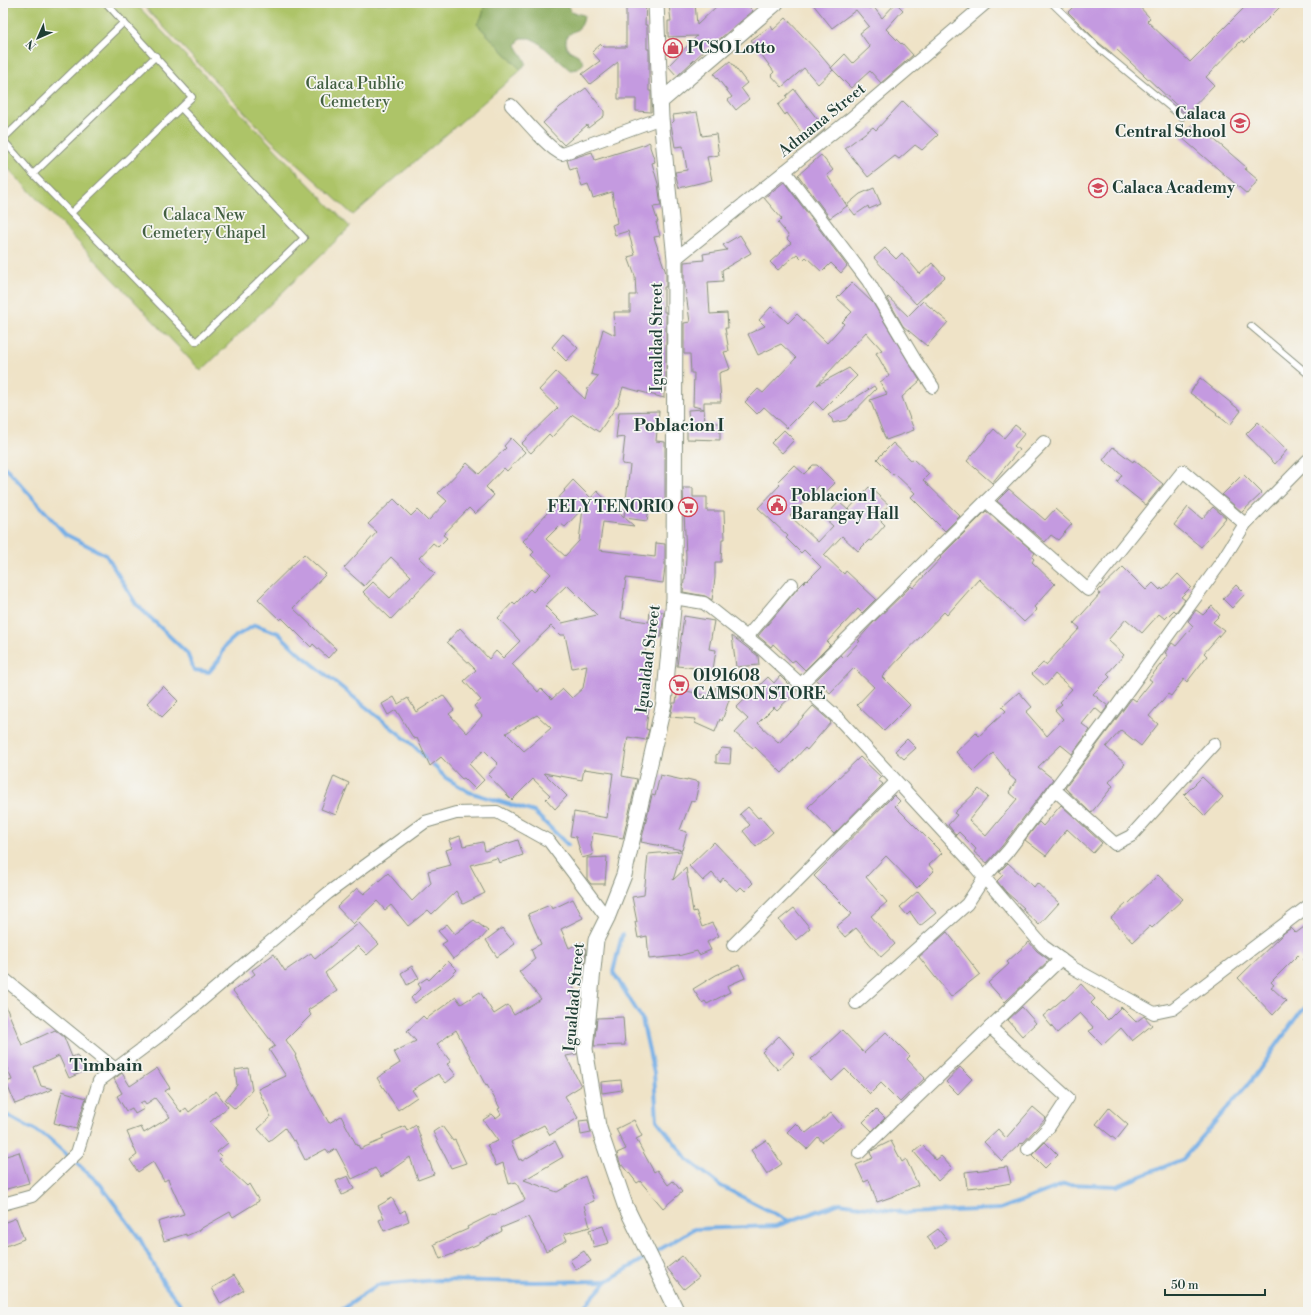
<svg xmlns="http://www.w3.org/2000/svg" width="1311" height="1315" font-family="'Libre Bodoni',serif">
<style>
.green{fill:#adc468;stroke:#66804e}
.forest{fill:#8aaa5c;stroke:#547448}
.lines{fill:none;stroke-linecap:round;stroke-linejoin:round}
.stream{stroke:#76afe6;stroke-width:4}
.building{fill:#c49ae0;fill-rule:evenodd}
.service-casing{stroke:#87907e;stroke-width:8}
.minor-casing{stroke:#87907e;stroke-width:14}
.tertiary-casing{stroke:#87907e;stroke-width:17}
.service{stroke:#fff;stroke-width:6}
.minor{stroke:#fff;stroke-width:12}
.tertiary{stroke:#fff;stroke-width:15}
.labels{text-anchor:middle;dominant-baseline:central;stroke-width:3.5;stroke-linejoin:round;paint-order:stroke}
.poi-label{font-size:16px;font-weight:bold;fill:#1f3d34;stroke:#f6f6f2;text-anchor:start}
.park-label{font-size:16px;fill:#425f41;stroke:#f6f6f2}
.street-label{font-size:16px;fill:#1f3d34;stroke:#f6f6f2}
.neighbourhood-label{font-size:17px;font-weight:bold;fill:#1f3d34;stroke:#f6f6f2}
.quarter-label{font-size:18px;font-weight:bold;fill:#1f3d34;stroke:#f6f6f2}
</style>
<rect width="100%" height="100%" fill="#f6f6f2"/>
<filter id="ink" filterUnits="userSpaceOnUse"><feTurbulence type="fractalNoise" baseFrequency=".025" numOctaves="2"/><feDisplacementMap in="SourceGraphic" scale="8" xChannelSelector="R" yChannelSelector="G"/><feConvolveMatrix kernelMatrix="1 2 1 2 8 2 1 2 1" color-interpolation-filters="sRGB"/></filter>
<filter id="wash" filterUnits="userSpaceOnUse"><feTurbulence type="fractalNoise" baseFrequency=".012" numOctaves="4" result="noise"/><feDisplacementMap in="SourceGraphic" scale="16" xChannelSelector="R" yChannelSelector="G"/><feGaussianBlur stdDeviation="0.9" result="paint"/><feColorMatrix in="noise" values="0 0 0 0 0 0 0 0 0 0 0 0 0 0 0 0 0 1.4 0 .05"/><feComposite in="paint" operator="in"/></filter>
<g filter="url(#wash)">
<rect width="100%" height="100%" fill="#efe3c7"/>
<g class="green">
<polygon points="3,3 135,3 350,227 201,371 3,163"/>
<path d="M 141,3 L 483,3 C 485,11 482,18 477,24 L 521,70 L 353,215 L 270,139 Z"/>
</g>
<path class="forest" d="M 483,3 L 567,3 L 571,12 L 584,15 C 583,38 561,26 567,49 L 578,55 L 584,63 L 578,69 L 570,70 L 538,42 L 530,38 L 521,38 L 516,45 C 519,52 524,56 526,63 L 521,70 L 477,24 C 482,18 485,11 483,3 Z"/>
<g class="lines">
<g class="stream">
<polyline points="3,466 8,470 65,534 106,555 136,604 187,653 194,670 209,672 219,660 225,646 236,636 255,625 278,633 299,653 413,745 446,778 469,792 534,812 568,845"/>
<polyline points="622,935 613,972 642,1019 654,1073 657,1120 688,1160 721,1186 789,1221"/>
<polyline points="3,1113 47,1137 100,1184 140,1239 164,1284 187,1312"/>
<polyline points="339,1312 377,1285 437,1280 535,1282 607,1281"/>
<polyline points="579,1312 607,1281 694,1229 776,1226 840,1203 908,1213 1000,1209 1065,1184 1117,1186 1183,1159 1255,1076 1298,1015 1308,1005"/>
</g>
</g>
<g id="blocks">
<g class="building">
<polygon points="626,3 646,3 645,25 647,25 647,49 649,49 649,91 651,91 651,112 636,111 636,99 618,99 618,62 590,84 582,74 600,61 592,52 601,44 604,47 626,47"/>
<polygon points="687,3 695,3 697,25 720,3 745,3 753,11 709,48 708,47 677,76 668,66 697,36 668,37 668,21 671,21 669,5"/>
<polygon points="812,3 865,3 870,9 873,6 882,18 896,3 903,10 886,29 901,44 902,43 913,55 881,83 870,71 851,88 831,68 845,54 853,63 870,47 860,33 869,26 856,10 832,28"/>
<polygon points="1077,3 1136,3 1150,18 1147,21 1190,62 1249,3 1284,3 1244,43 1242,40 1206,77 1214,85 1186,114 1117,50 1113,54 1099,43 1068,12"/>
<polygon points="786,18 817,51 833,70 818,84 804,68 782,87 771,75 774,72 751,40 771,26 773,30"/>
<polygon points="730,61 747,83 741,88 749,99 736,110 728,100 732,97 714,74"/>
<polygon points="586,88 604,111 604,116 588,128 587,125 564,145 543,123 560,107"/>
<polygon points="794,89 825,129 809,143 787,113 785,115 778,105 787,98 786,96"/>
<polygon points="903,101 938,135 922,150 915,145 899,159 895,156 868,177 845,148 873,127 876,130"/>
<polygon points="697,112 702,136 716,134 719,155 707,157 712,180 679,188 675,172 687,170 683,146 675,147 671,124 674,121 673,115"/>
<polygon points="1194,122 1246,167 1245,169 1258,180 1247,194 1181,137"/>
<polygon points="649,142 650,143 650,147 655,162 652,163 658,184 661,206 653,207 658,222 656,222 660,236 654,237 666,273 666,287 664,287 664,312 666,312 666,390 664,390 664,398 623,387 618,404 599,432 573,415 552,437 549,434 531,453 521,444 558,408 539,390 556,372 585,399 588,388 598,376 591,374 603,329 615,335 614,312 630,312 630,295 636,295 635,276 628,257 635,255 628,231 615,235 612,225 617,223 612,192 593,198 588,185 582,187 576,168 570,170 567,160 592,152 595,160 646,144"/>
<polygon points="821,155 833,170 827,175 847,206 830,218 798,175"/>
<polygon points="784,182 847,266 841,273 831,263 822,272 806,257 803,260 797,254 778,270 770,262 791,243 787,239 789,236 778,223 782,219 764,198"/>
<polygon points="874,188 881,204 869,209 868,206 855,215 847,205 860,194"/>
<polygon points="740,235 751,253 722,270 723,281 708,282 710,314 727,313 728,328 725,328 729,351 724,352 730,369 719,373 721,402 704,402 704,409 693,406 694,373 691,373 690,354 684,354 684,323 690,322 684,280 684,262 704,260 703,254 727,250 723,245"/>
<polygon points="885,248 896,259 902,253 920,274 932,263 945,277 916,304 874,258"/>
<polygon points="852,283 873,303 920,381 902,397 914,430 886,440 870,400 887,394 880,382 889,376 876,353 882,350 866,332 817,385 849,368 857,376 823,410 814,401 787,428 764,407 757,414 745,402 758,389 763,393 796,358 781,344 758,355 748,334 765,326 759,320 771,307 788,323 797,314 827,343 844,324 842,322 852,312 837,298"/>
<polygon points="888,297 908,316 923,301 948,322 927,346 903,326 887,298"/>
<polygon points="563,334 578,348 566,361 552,347"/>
<polygon points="1200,378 1241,411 1230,425 1216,414 1217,413 1190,393"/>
<polygon points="874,386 876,389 846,420 833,423 832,419 828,415"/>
<polygon points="704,409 705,423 720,423 720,440 687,439 687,423 689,423 688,410"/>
<path d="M 659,411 L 656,441 L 665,442 L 665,504 L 650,502 L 647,521 L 625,518 L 634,526 L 603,522 L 599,550 L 655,557 L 656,543 L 665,544 L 665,567 L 663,583 L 626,578 L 621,618 L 649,622 L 650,611 L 664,612 L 661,637 L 647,636 L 645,657 L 652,659 L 646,705 L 649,705 L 646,729 L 649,730 L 646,740 L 628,737 L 622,776 L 637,779 L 623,838 L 593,833 L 591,846 L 593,855 L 582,858 L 576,837 L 570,836 L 574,812 L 607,818 L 613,773 L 584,769 L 582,780 L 544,773 L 567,796 L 555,809 L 546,799 L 550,795 L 533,779 L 512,800 L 488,775 L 498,764 L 484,750 L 469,764 L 484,780 L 475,789 L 464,778 L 462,779 L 441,757 L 430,766 L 417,738 L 414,739 L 396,710 L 388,715 L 382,704 L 394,697 L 398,704 L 408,698 L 416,712 L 443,695 L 454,710 L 449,714 L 467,733 L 482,716 L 474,706 L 481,700 L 464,681 L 476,670 L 447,642 L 460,628 L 489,659 L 496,651 L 503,658 L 520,641 L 498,618 L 513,602 L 515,604 L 530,589 L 533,592 L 551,574 L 531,555 L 534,552 L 523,541 L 535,528 L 534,527 L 548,512 L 547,510 L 565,491 L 564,490 L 573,480 L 591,498 L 597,491 L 624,517 L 630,465 L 622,464 L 625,437 L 616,438 L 619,412 ZM 583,508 L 579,541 L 565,556 L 546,539 L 561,524 L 565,527 ZM 567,585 L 597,615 L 562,623 L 545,606 ZM 551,626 L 560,635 L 565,635 L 572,668 L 587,665 L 583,688 L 572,698 L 563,689 L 552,699 L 541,688 L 538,692 L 512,664 ZM 537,715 L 551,728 L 524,751 L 506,733 Z"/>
<polygon points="1258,422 1287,450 1275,464 1246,434"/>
<polygon points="1015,425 1025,433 1014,446 1019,450 992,483 967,461 994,429 1004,438"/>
<polygon points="784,430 794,440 782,453 771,443"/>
<polygon points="511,438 525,452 507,471 504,468 486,487 494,495 486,504 475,514 469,508 443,535 447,538 438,547 433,543 419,558 435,573 391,619 363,592 373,582 390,598 411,576 391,557 364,586 344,568 377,532 368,524 394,499 411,516 417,510 428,521 447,501 438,493 467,463 479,474 506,448 504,446"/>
<polygon points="893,443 911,460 913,459 929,474 923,480 960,516 945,531 911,497 915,493 895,474 893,475 877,459"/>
<polygon points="1113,447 1133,462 1134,460 1163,484 1146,505 1117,482 1122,475 1103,460"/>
<polygon points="794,465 804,474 813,465 817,465 835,483 825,493 819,486 790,516 818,542 833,526 824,518 839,502 848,510 869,487 889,505 877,517 885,525 871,541 869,540 858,551 842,536 824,555 844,574 846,571 876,599 862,613 858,609 827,642 830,645 805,670 795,660 792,662 773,644 771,647 758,636 798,588 806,580 807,581 821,567 804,550 801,553 786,538 788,536 758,508 780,485 777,482"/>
<polygon points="1243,474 1262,493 1242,512 1222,495"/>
<polygon points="683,488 693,488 693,497 707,497 707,511 724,511 725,539 722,539 721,562 715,562 715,578 712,600 705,596 683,592 684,580 685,580 686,556"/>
<polygon points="1009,489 1045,520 1055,509 1072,524 1058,540 1051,535 1045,542 997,501"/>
<polygon points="1188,507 1202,519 1213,507 1226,518 1201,547 1174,525"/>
<polygon points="986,511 1035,553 1032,557 1034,559 1032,562 1055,584 1034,607 1037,610 1024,622 979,579 947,615 944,612 882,677 910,705 884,731 857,705 874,687 854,668 830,693 816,680 841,655 844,658 860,641 858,640 873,623 911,586 913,588 941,558 940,557"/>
<polygon points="304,554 326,574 293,608 336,649 328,658 313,644 311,647 282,618 280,620 258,599"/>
<polygon points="1123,567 1146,590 1153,583 1160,590 1161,588 1163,590 1178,574 1191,587 1181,597 1185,600 1176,612 1174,610 1165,619 1159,614 1142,633 1126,619 1108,640 1124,655 1107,674 1110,677 1093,694 1108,706 1102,714 1095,708 1082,724 1090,730 1072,754 1061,745 1038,767 1053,779 1002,846 987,863 974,852 976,849 959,832 956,835 948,825 957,815 954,813 979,789 988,797 969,820 986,836 1017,799 1009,792 1016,781 1009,775 1010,774 993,753 974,771 956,752 976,733 979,736 1006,711 1002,707 1019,692 1032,707 1026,712 1047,736 1063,719 1055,710 1062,704 1060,702 1072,689 1055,674 1045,686 1032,674 1043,663 1046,665 1080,628 1074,623 1100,594 1098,591"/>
<polygon points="1236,585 1245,594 1232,608 1223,599"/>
<polygon points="1212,606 1220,615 1213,622 1224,630 1204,653 1207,656 1187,682 1184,679 1171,696 1168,694 1149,716 1158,724 1141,746 1121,730 1106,747 1125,764 1109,782 1113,786 1091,813 1065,788 1132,698 1136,701 1152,681 1149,679 1168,655 1165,653 1172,643 1176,646 1193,626 1188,621 1196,610 1203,615"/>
<polygon points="684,616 714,621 709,649 716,650 713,670 677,666"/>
<polygon points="732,636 758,656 759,665 736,667"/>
<polygon points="780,676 796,692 777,710 774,707 758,723 779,743 813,706 831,722 807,750 805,748 782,773 755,747 753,748 735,733 748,719 736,708 768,677 774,683"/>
<polygon points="163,686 178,701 162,717 147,703"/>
<polygon points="716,686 732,691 722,721 720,719 715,732 695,723 696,719 670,717 673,703 676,703 678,689 713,697"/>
<polygon points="907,739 916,748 904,759 895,751"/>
<polygon points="722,748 731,749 730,764 716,763 716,755"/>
<polygon points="860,757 881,777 878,780 883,784 834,834 808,807"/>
<polygon points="660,775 687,781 687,779 699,782 695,802 691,801 680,830 687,832 682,850 641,842 652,795 655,796"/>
<polygon points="334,776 349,783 336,815 321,809"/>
<polygon points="1202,777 1223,797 1205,816 1184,795"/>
<polygon points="894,795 900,801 895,806 942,853 929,865 934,871 917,888 886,856 866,877 887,902 871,916 895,944 881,957 856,928 845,937 836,927 852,914 814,876"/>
<polygon points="1061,805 1102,843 1093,853 1067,829 1046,856 1025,840 1039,822 1043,826"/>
<polygon points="748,807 758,818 760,817 773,832 756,847 743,831 750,825 740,814"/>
<polygon points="460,836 463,846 483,842 485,851 518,840 523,855 499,863 497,858 470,865 485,893 463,904 456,891 432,914 428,910 408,926 391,905 385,910 377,901 353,924 337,907 357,888 364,894 388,873 412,901 431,883 428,871 451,865 446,850 452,848 449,840"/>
<polygon points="714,842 753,883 745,891 741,887 737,891 723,878 720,882 712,873 703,881 689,866"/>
<polygon points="682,851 673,880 686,868 693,912 696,911 702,927 712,923 719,936 707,942 711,950 699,955 697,951 678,956 649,959 647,936 638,938 635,922 637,922 632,897 644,895 648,854"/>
<polygon points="607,857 605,884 591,884 587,879 587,858"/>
<polygon points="1008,863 1034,887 1037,883 1059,903 1039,925 1022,909 1024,908 1006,892 997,881 1003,875 999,872"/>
<polygon points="1158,875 1183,899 1152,928 1150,926 1133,942 1111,918 1127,903 1128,904"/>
<polygon points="918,891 936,913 920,926 910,912 907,915 900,907"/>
<polygon points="573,899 583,918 561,929 569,948 582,942 586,950 584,968 574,966 579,976 570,982 577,994 573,997 578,1019 579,1019 577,1054 566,1056 581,1086 565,1096 578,1118 550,1135 544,1125 511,1142 519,1160 521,1159 522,1161 555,1141 563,1157 524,1180 557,1192 585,1176 594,1201 584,1205 590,1227 564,1234 567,1240 546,1251 528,1217 501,1228 502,1231 476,1245 440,1259 434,1244 468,1229 467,1227 493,1214 494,1215 525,1200 516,1182 509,1184 503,1163 496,1166 487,1145 498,1141 483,1120 492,1114 496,1118 501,1114 498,1109 500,1108 487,1085 486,1086 456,1030 437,1044 451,1062 447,1064 456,1075 446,1083 438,1074 412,1090 417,1097 398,1110 377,1078 400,1063 394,1052 416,1041 407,1031 423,1016 426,1019 456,997 461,1004 480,992 494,1014 508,1005 514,1015 541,999 519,972 535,959 531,949 541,944 528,914 550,905 552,909"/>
<polygon points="794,908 810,928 796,940 779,920"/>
<polygon points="474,920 488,931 481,939 480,939 453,959 442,944 447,941 438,931 447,924 455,934"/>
<polygon points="359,923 379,944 367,955 358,946 325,973 337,991 308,1010 311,1015 286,1040 296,1055 295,1056 312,1093 329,1123 341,1116 357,1146 358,1145 360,1149 384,1139 382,1136 405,1126 407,1131 416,1125 434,1174 418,1180 410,1157 381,1177 375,1168 352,1179 336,1149 329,1153 326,1149 305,1160 295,1140 293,1141 285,1128 269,1141 258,1129 271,1117 258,1089 286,1076 269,1050 275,1046 233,991 255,974 252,970 274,954 285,971 311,953 315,959"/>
<polygon points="1308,924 1308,965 1298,955 1271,982 1274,985 1271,987 1286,1001 1273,1015 1238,978 1284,933 1291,928 1296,933"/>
<polygon points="502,928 515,944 497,957 486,940"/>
<polygon points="947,932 980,974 951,997 919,957"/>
<polygon points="1029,942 1037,951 1049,960 1005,1002 988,983 1009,964 1007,962"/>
<polygon points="448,961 457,970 449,978 415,1003 411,998 421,988 418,984 427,978 429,980"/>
<polygon points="739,965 745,978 727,986 730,992 707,1004 705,1001 702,1003 693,989 716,975"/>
<polygon points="412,966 419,978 407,985 401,973"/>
<polygon points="1081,984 1095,999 1091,1003 1108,1020 1121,1007 1136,1022 1144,1016 1152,1025 1132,1041 1121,1028 1103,1045 1089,1031 1094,1028 1080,1013 1057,1033 1043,1016 1063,999 1064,1000"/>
<polygon points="3,1000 22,1045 55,1030 64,1037 72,1057 77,1055 85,1071 69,1078 59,1056 34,1067 41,1086 53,1089 15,1104 6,1082 12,1080 3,1059"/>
<polygon points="1022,1007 1036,1023 1022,1036 1008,1020"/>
<polygon points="623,1017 625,1045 594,1046 597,1018"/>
<polygon points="842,1030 864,1053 886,1032 910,1056 907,1059 925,1078 900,1102 881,1083 870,1094 845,1069 832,1081 811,1059"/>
<polygon points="779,1036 795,1054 778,1070 762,1052"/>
<polygon points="960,1067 972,1079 958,1094 946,1082"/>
<polygon points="157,1068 170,1088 165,1091 181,1112 186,1108 189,1112 216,1091 228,1107 210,1122 228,1143 217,1152 222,1157 219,1160 247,1186 249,1184 259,1201 233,1217 230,1212 200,1229 200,1230 186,1236 186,1234 164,1241 158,1222 184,1214 168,1179 164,1181 153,1162 138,1172 130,1160 137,1155 127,1132 141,1127 144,1133 170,1117 155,1098 146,1104 144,1101 140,1103 144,1109 135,1114 132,1108 126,1111 117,1096 122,1093 114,1079 122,1073 130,1086"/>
<polygon points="248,1068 252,1090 235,1109 225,1100 237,1085 235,1070"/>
<polygon points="621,1080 622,1090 602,1093 601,1082"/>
<polygon points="62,1091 86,1098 76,1129 54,1123"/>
<polygon points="1033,1107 1046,1118 1022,1144 1021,1143 1002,1161 984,1142 998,1129 1006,1138"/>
<polygon points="1109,1108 1128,1125 1116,1140 1096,1124"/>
<polygon points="876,1109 885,1118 872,1131 863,1122"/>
<polygon points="831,1113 842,1126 822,1142 818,1137 807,1149 787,1132 796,1123 806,1133"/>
<polygon points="588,1120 591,1133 581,1135 579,1121"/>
<polygon points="634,1120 642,1136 636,1139 654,1172 657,1170 668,1185 673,1181 682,1192 663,1208 640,1181 637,1183 623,1165 621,1166 617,1153 626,1149 616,1129"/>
<polygon points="442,1126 453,1141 455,1140 466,1163 451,1168 433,1132"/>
<polygon points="766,1140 782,1164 767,1174 751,1150"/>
<polygon points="891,1141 902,1162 906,1159 918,1185 894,1196 877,1202 869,1180 864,1182 856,1165 873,1158 870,1153 873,1150"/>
<polygon points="1045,1142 1058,1155 1045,1168 1032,1155"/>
<polygon points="922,1145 936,1160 941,1156 952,1168 938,1181 914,1152"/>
<polygon points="19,1152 29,1183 3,1190 3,1157"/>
<polygon points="1007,1167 1011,1183 989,1187 988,1186 967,1188 965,1172"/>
<polygon points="348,1176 354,1189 342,1195 336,1181"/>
<polygon points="392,1198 400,1213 405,1210 409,1221 384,1231 379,1220 384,1218 378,1206"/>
<polygon points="16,1218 24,1239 6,1246 3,1238 3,1223"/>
<polygon points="603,1226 609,1243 594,1247 589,1230"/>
<polygon points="938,1229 947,1240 936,1249 927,1237"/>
<polygon points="584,1251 591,1261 576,1270 570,1260"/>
<polygon points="682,1256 699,1277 684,1289 667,1268"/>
<polygon points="234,1275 244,1290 221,1304 212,1288"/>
</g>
</g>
</g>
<g filter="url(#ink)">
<use href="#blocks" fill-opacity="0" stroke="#87907e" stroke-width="1"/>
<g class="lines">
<defs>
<g id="service">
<polyline points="1052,3 1096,46 1182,117"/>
<polyline points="3,139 124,22"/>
<polyline points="3,140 33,174 196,342 304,238 181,108"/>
<polyline points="33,174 156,56"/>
<polyline points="71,213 192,97 106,3"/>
<polyline points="1251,326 1308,374"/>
</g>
<g id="minor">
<path d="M 511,105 C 523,117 548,149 562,154 L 661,118"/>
<polyline points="785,171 868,281 915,360 933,387"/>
<polyline points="675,259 850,119 986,3"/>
<polyline points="986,501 1088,590 1183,471 1245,524"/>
<polyline points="674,598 704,603 763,650 840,720 971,862 1043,946 1073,968 1154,1013 1173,1009 1308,906"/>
<polyline points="747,637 792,584"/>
<polyline points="801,684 1002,485 1044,442"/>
<polyline points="1054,789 1115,844 1131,836 1214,744"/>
<polyline points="733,945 896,782"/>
<polyline points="3,978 115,1069"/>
<polyline points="856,1003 967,904 984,878 1008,851 1103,725 1222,561 1245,524 1308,460"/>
<polyline points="990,1027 1068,1098 1049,1127 1028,1149"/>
<polyline points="859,1153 1061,959"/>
<polyline points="3,1204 32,1196 77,1153 99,1081 158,1037 328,893 425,822 456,813 497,812 549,841 607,918"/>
</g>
<g id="tertiary">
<polyline points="656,3 661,118 675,259 674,598 664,703 624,875 607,918 596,940 585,1049 598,1126 625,1205 677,1312"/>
<polyline points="660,102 776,3"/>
</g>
</defs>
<use href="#service" class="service-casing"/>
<use href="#minor" class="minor-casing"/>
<use href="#tertiary" class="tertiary-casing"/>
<use href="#service" class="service"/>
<use href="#minor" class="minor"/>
<use href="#tertiary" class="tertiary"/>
</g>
</g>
<defs>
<symbol id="shop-ring" viewBox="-11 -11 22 22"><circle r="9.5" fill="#f6f6f2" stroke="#d1495b" stroke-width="1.5"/><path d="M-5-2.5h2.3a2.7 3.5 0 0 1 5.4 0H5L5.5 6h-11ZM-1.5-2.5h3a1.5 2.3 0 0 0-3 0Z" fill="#d1495b"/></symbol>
<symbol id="school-ring" viewBox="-11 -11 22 22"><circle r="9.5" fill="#f6f6f2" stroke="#d1495b" stroke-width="1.5"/><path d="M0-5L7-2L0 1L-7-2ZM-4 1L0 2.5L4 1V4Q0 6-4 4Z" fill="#d1495b"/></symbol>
<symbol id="civic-ring" viewBox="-11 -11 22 22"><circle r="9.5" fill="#f6f6f2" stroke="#d1495b" stroke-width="1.5"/><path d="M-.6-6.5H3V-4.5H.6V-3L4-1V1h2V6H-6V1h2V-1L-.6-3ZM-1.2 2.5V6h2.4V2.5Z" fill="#d1495b"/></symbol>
<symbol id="supermarket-ring" viewBox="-11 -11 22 22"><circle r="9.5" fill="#f6f6f2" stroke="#d1495b" stroke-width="1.5"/><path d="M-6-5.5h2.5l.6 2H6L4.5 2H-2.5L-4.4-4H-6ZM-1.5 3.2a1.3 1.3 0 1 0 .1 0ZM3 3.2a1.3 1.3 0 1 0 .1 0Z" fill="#d1495b"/></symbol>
</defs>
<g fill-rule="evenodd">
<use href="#shop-ring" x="662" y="37" width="22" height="22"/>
<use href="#school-ring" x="1229" y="112" width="22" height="22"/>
<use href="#school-ring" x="1087" y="177" width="22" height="22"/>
<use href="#civic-ring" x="766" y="494" width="22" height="22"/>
<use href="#supermarket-ring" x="677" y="496" width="22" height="22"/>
<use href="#supermarket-ring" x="668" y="674" width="22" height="22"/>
</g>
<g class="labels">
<g class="poi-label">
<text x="687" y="48">PCSO Lotto</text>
<text x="1226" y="114" text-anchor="end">Calaca<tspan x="1226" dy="18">Central School</tspan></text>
<text x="1112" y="188">Calaca Academy</text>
<text x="791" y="496">Poblacion I<tspan x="791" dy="18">Barangay Hall</tspan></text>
<text x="674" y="507" text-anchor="end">FELY TENORIO</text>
<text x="693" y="676">0191608<tspan x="693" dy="18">CAMSON STORE</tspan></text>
</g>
<g class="park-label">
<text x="355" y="84">Calaca Public<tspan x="355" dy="18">Cemetery</tspan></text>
<text x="204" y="215">Calaca New<tspan x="204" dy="18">Cemetery Chapel</tspan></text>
</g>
<g class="street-label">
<text transform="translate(822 120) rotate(-39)">Admana Street</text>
<text transform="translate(657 337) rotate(-90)">Igualdad Street</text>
<text transform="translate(648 659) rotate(-83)">Igualdad Street</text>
<text transform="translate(574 997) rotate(-85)">Igualdad Street</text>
</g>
<g class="neighbourhood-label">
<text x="679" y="426">Poblacion I</text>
</g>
<g class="quarter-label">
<text x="106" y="1065">Timbain</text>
</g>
</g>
<rect width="1311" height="1315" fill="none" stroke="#f6f6f2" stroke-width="16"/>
<g transform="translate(38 38) rotate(225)" stroke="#f6f6f2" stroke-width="3" paint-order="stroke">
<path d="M0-3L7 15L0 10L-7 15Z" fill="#1f3d34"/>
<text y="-6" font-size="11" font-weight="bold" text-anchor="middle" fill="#1f3d34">N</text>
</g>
<path d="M1165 1289v6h100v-6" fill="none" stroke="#1f3d34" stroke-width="2"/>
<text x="1171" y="1289" font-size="12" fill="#1f3d34" stroke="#f6f6f2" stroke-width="3" paint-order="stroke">50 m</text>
</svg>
